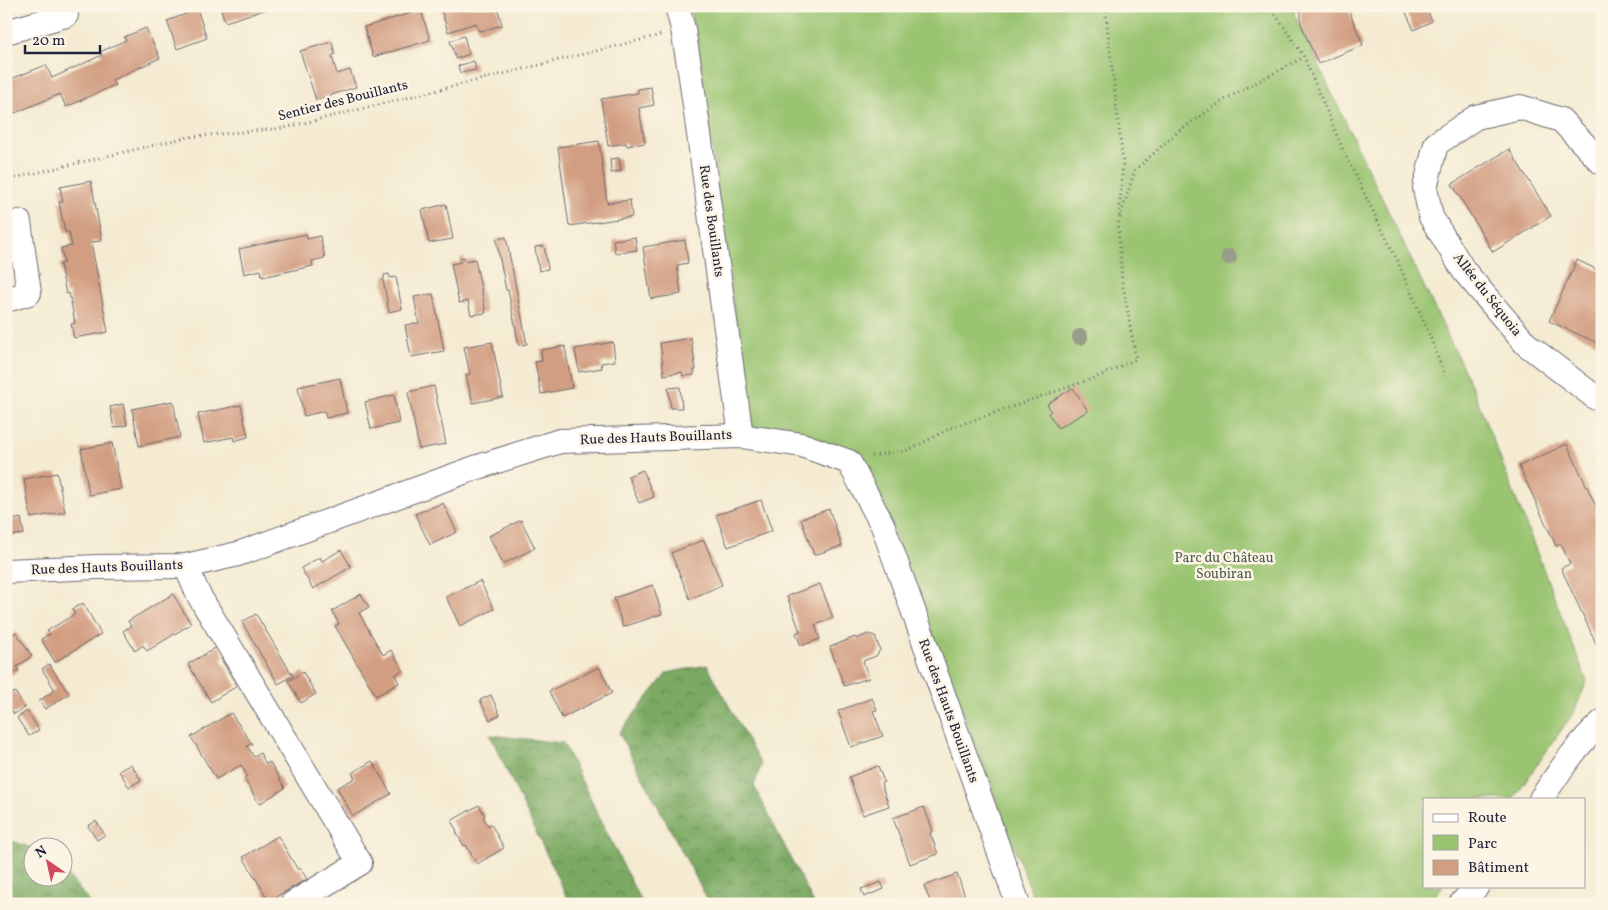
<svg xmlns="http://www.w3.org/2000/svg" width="1608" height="910" font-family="Vollkorn,serif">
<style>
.forest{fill:url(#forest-crowns);stroke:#4e664f}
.green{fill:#9ac471;stroke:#5e7356}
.building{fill:#d29e82}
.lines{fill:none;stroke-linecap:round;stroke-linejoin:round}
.street-casing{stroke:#6c6870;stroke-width:26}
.path{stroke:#6c6870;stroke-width:3;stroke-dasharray:1 4;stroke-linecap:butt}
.street{stroke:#fff;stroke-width:24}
.tree{fill:#989c89}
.labels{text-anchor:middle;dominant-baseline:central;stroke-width:5;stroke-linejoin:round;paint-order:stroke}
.street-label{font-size:14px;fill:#22223b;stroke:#fcf5e5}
.park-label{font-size:14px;fill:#4c5b4e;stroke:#fcf5e5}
</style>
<defs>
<pattern id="forest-crowns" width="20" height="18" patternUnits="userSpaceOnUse" patternTransform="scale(1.25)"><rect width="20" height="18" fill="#7baa63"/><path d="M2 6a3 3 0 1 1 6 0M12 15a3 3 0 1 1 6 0" fill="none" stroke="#648a53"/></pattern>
</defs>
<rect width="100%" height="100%" fill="#fcf5e5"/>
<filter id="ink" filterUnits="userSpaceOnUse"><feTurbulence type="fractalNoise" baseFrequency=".02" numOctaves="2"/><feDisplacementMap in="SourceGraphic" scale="10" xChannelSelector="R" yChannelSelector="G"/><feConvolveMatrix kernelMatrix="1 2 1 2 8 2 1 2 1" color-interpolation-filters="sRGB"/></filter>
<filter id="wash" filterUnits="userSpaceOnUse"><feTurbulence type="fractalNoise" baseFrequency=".0096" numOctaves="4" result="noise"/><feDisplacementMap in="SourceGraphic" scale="20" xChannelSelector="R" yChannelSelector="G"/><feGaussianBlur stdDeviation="1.12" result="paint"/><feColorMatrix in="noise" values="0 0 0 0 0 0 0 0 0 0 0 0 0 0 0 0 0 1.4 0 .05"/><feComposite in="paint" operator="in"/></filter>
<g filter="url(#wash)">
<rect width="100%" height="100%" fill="#f4ebd2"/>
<g class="forest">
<polygon points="707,665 761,765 754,786 814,904 710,904 619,733 667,673"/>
<polygon points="490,735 563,743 642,904 570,904"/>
<polygon points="6,839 32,848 32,878 62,878 63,869 91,904 6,904"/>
</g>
<polygon class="green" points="689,6 1303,6 1293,12 1473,389 1587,681 1574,712 1513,799 1424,799 1424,886 1443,886 1427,904 1036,904 869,467 819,441 750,426 698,45"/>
<g id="blocks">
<g class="building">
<polygon points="194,6 196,6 207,38 177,49 167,21 186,14 185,9"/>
<polygon points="220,6 273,6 273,7 225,22"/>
<polygon points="440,6 497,6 502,25 481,31 478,30 476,23 448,32"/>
<polygon points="1310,6 1347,6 1363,45 1318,64 1301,24 1301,11"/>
<polygon points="1403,6 1426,6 1432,21 1414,30"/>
<polygon points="421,10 430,40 373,57 364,27"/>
<polygon points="146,28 160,58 112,80 115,85 66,107 60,94 10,115 6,108 6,81 46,65 52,78 102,55 100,52 126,40 124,37"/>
<polygon points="464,36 469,54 456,59 450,41"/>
<polygon points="332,42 335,54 332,56 337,74 350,70 356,87 316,100 300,51"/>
<polygon points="474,61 476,70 460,73 458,66"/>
<polygon points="651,87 654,105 639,108 645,143 627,146 626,143 608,146 601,99 638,93 638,89"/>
<polygon points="599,141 607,203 630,200 632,217 569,226 558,147"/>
<polygon points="1509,149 1551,216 1493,252 1452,184"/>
<polygon points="619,158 621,171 611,173 610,159"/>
<polygon points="91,181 102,241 91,242 108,332 74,338 71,324 75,323 72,307 69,293 66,294 60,264 64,263 61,248 72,246 69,232 65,232 59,202 63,202 60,187"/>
<polygon points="446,204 453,239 429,243 422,210"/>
<polygon points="306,234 307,239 320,236 325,258 312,261 313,266 262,277 261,270 244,274 239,249"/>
<polygon points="506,237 527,344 519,345 508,290 506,290 496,239"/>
<polygon points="635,237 637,250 615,253 613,240"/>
<polygon points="685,240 688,263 677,265 681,294 651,299 643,247"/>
<polygon points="544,246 548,269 539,271 535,247"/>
<polygon points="464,257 465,261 475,259 486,313 471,315 468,301 459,303 451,264 461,262 460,258"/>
<polygon points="1577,260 1602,272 1602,345 1549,321"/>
<polygon points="389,274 390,278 396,277 402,309 389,312 383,280 384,279 384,275"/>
<polygon points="433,294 444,351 411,357 405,325 419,323 414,297"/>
<polygon points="691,338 696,370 694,370 694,375 683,376 682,372 664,375 660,343"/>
<polygon points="492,342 503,397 473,403 466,375 470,374 464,347"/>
<polygon points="613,342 615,361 601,363 602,368 579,372 575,349"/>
<polygon points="565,346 572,388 541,394 535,362 542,361 541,350"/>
<polygon points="340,378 347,413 326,418 324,411 304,416 298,387"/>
<polygon points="434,386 446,444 419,449 408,392"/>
<polygon points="680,387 682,408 671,408 668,388"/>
<polygon points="1073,388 1088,411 1058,428 1048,413 1051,411 1047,404"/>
<polygon points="394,395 399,423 371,429 365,402"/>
<polygon points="173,401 180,437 139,446 132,409"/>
<polygon points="123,404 127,425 114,428 110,407"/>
<polygon points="241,405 248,437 234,441 233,437 204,443 198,414"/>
<polygon points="112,443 121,489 89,495 81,449"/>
<polygon points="1567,444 1602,519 1602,656 1561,568 1570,564 1561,544 1556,546 1519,466"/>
<polygon points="643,470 654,497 639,503 628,476"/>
<polygon points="57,473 65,512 31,518 24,479"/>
<polygon points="761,500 772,531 728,547 716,515"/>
<polygon points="443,503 457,532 430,545 415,514"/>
<polygon points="829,509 842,546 814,555 801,519"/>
<polygon points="21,518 24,534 10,536 7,521"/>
<polygon points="521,520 535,548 503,564 489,536"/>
<polygon points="704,540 722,585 690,599 671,553"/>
<polygon points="341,550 351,567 313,589 301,568 320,557 322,561"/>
<polygon points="480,581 494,609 460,626 446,597"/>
<polygon points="820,584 833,618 815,625 820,639 801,646 796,633 800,631 787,596"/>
<polygon points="653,585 662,614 623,627 614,598"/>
<polygon points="173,594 191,624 147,651 143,645 135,651 123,631 131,626 128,621"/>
<polygon points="361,594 369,607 359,613 383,655 391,650 403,670 395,675 399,683 376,696 335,626 339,624 332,611"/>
<polygon points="83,603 101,634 55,662 41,639 50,634 47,631 75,614 72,609"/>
<polygon points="256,614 293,676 278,684 242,622"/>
<polygon points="16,632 32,656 17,667 19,670 6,678 6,639"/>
<polygon points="868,634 875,636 880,650 876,656 863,661 869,678 844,686 830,647 855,637 856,639"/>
<polygon points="219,646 225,657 221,659 237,686 211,702 188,664"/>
<polygon points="49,664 69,694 45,709 39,701 55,690 42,669"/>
<polygon points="599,667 612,693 562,718 549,691"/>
<polygon points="303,672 316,694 301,703 288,681"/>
<polygon points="15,692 25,708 14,714 6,702 6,697"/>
<polygon points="491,695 500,715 490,720 480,700"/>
<polygon points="872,698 877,710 873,711 883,736 851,747 838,711"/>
<polygon points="27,711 39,730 29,736 17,718"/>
<polygon points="231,713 252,744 247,746 254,757 260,753 266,764 270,762 285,788 259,804 244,778 247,776 241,765 216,779 191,737"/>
<polygon points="372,761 391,794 353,816 337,788 355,778 352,773"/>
<polygon points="131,764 141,780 129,787 119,771"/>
<polygon points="878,766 884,782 881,783 889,806 863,815 849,777"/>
<polygon points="479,805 485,816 483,817 488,826 491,824 504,848 477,864 466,845 464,846 456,832 457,831 451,821"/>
<polygon points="924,807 933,831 930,833 938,854 910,864 893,818"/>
<polygon points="96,821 105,835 97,840 88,826"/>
<polygon points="278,836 298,870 300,868 307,879 269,901 243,857"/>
<polygon points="957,874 968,904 931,904 924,886"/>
<polygon points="881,882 884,889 864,897 861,889"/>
</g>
</g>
</g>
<g filter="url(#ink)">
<use href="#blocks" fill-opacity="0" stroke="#6c6870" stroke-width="1"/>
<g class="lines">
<defs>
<g id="street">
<polyline points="677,6 683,29 691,77 741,436"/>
<polyline points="6,32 66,15"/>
<polyline points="1602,163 1561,120 1520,107 1476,117 1436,144 1425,188 1431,217 1464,271 1526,344 1596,398 1602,398"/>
<polyline points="6,300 29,293 19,222"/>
<polyline points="186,566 198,594 360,863 292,904"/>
<polyline points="6,571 97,567 186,566 238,554 475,468 560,441 741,436 802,445 849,462 883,526 1018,904"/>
<path d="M 1541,799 C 1559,772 1577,744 1602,722"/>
<polyline points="1461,904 1477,886"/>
</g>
</defs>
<use href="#street" class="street-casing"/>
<g class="path">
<polyline points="1045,6 1052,6"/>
<polyline points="1105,6 1123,163 1119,217"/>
<polyline points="1270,6 1304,57 1343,150 1396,258 1428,331 1445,376"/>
<polyline points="6,180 188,137 284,128 661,35"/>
<polyline points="872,456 909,450 951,428 1100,376 1136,359 1122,280 1118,224 1135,170 1179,131 1224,100 1304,57"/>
</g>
<use href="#street" class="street"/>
</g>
<g class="tree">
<circle cx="1229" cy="257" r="8"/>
<circle cx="1080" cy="337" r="8"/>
</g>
</g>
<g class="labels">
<g class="street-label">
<text transform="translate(343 101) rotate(-14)">Sentier des Bouillants</text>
<text transform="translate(711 221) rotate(82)">Rue des Bouillants</text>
<text transform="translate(1487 295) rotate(52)">Allée du Séquoia</text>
<text transform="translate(656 438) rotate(-2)">Rue des Hauts Bouillants</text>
<text transform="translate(107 568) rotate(-2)">Rue des Hauts Bouillants</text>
<text transform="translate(948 711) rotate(70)">Rue des Hauts Bouillants</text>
</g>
<g class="park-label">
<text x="1224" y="558">Parc du Château<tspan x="1224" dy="16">Soubiran</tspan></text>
</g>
</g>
<rect width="1608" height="910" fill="none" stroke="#fcf5e5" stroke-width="25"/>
<rect x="1423" y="798" width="162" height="90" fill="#fcf5e5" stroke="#a5a1a1"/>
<rect x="1433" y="814" width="25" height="8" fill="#ffffff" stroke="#a5a1a1"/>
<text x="1468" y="822" font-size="15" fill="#22223b">Route</text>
<rect x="1433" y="835" width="25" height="15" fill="#9ac471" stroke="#a5a1a1"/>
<text x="1468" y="848" font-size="15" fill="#22223b">Parc</text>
<rect x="1433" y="860" width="25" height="15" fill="#d29e82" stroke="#a5a1a1"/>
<text x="1468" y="872" font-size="15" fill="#22223b">Bâtiment</text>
<g transform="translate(48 862) rotate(326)"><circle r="24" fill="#fcf5e5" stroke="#a5a1a1"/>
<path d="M0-4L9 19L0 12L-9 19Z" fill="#d1495b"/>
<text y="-8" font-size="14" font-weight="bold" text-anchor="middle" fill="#22223b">N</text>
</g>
<path d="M25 45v8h75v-8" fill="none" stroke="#22223b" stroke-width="2.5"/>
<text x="32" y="45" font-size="15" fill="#22223b" stroke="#fcf5e5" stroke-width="4" paint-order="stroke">20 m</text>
</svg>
